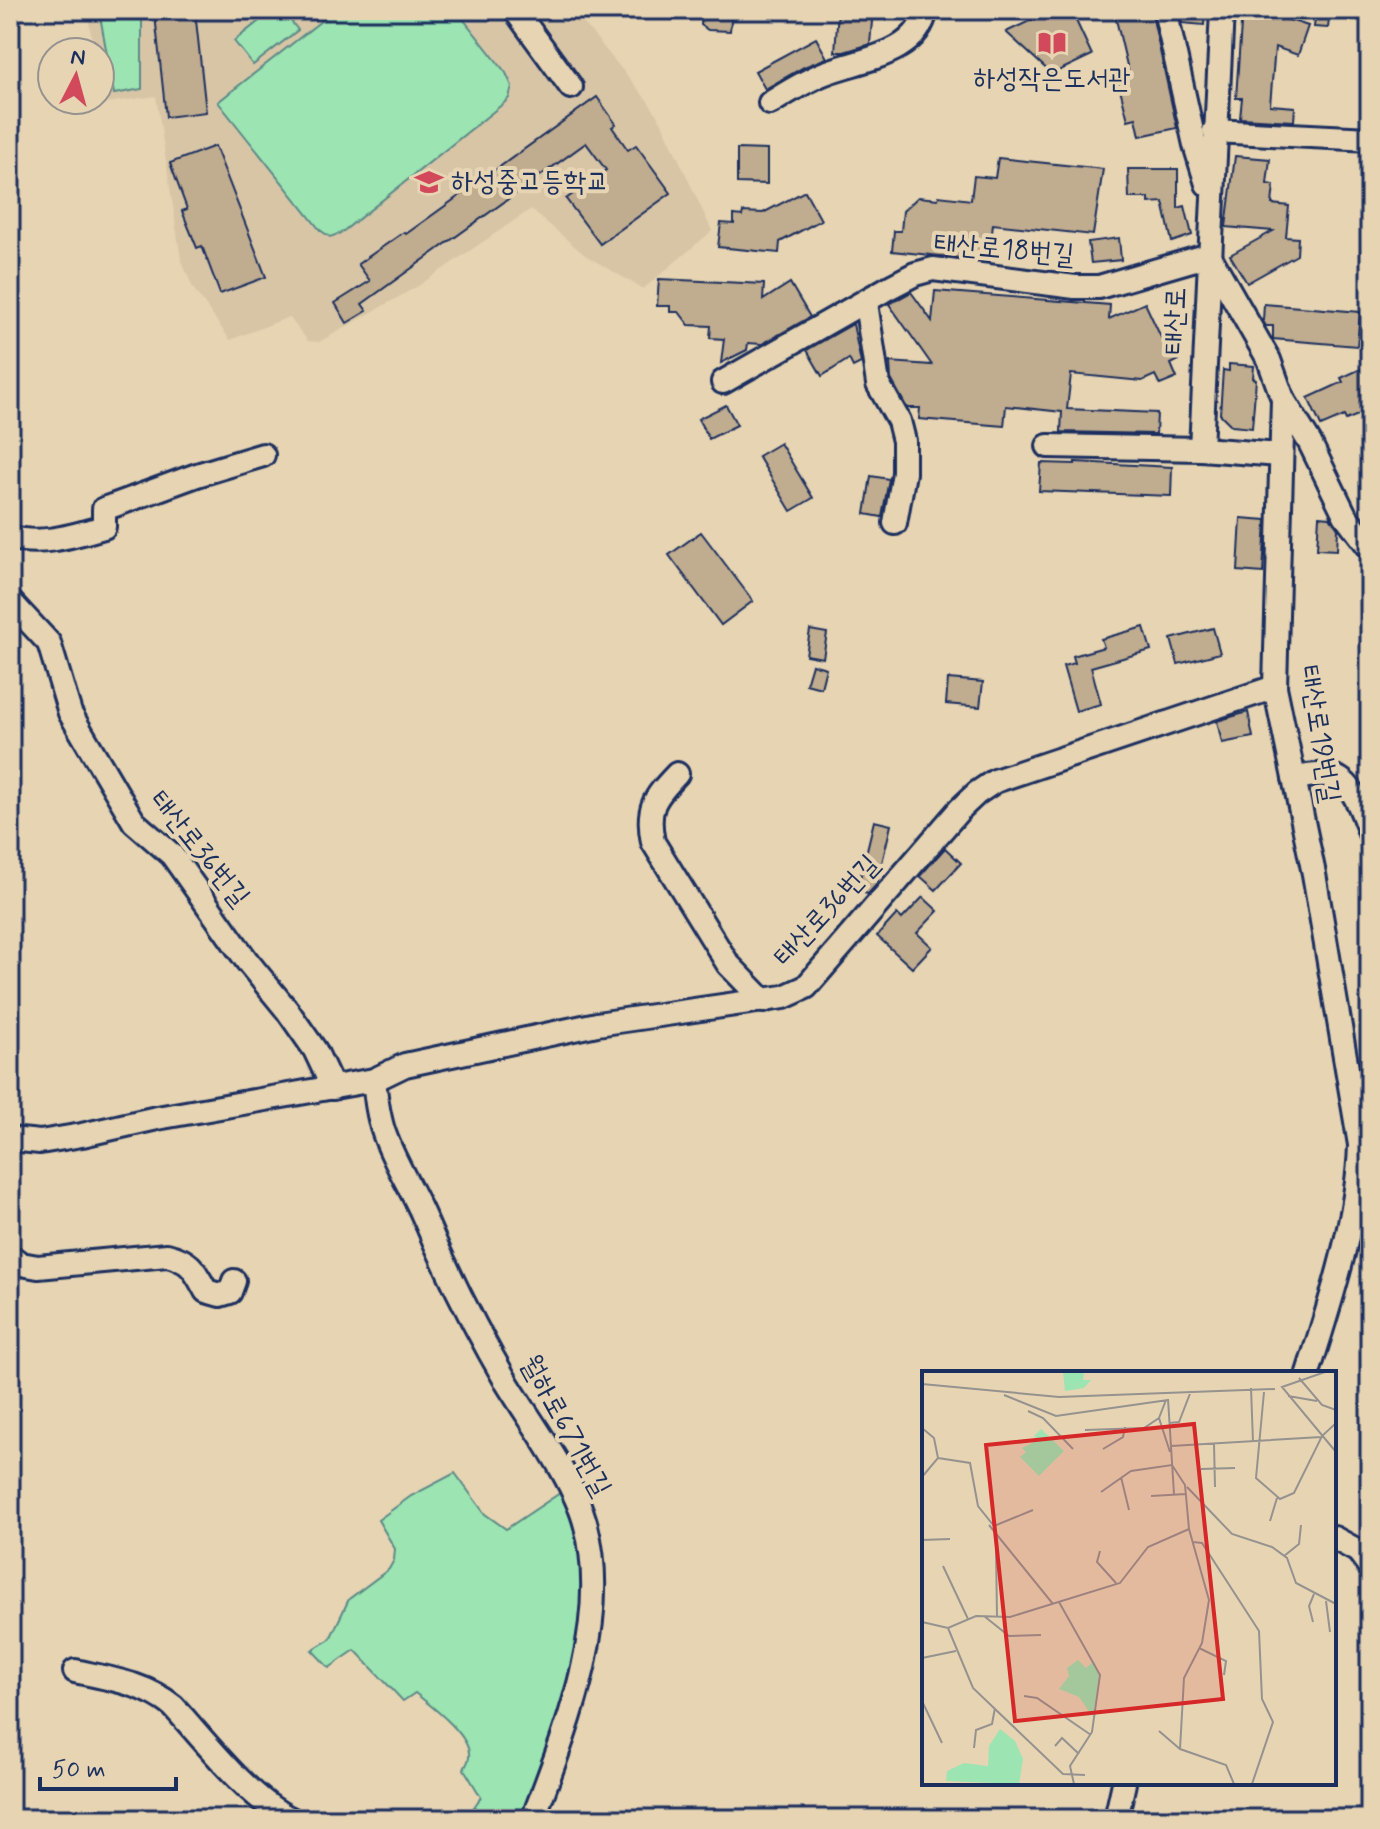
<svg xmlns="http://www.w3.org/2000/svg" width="1380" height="1829" font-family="Mynerve,'Poor Story',sans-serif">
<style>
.built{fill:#d7c5a6}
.green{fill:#9ce4b1;stroke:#5c8a88;stroke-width:2}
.building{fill:#c0ac8e;stroke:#1b2f5e;stroke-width:2}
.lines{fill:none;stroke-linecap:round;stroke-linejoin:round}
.minor-casing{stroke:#1b2f5e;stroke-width:28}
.minor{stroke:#e6d4b2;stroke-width:22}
.labels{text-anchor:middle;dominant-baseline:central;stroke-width:8;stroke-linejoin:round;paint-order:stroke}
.poi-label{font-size:28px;fill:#1b2f5e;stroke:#e6d4b2}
.street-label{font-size:28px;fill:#1b2f5e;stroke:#e6d4b2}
.inset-road{fill:none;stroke:#959290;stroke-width:2}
.view{fill:#d62828;fill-opacity:0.15;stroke:#d62828;stroke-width:4}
.inset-edge{fill:none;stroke:#1b2f5e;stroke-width:4}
</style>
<rect width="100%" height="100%" fill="#e6d4b2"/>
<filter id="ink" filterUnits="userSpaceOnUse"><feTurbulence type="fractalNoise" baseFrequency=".0125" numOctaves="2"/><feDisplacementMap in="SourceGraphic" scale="16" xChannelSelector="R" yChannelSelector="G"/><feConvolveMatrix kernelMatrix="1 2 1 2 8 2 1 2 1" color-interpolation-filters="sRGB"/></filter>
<g filter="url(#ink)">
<polygon class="built" points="87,10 573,10 647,100 661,121 712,231 643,289 585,255 531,209 418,286 319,342 308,341 289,317 230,340 193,288 181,259 156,96 105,103 100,80 100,52 94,52"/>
<g class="green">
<polygon points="99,10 142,10 142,89 114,94"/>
<polygon points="273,10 282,10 298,30 253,65 234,41"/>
<polygon points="335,10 456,10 506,73 512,86 509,98 504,103 341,233 330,237 320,230 218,102"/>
<path d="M 455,1473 L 485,1514 L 506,1529 L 563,1491 L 576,1518 L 584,1587 L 569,1692 L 529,1819 L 487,1819 L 474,1807 L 481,1797 L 464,1769 C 466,1765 469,1761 469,1757 C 472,1736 430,1705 415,1693 L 403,1701 L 355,1650 L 329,1668 L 312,1650 L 330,1639 L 349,1599 L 389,1569 L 394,1560 L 395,1549 L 378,1520 L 411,1496 Z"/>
</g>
<g class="building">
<polygon points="702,10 732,10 730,31 708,30 701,25"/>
<polygon points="838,10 873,10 870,44 844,52 835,52"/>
<polygon points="1053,10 1071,10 1092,55 1052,74 1006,32"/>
<polygon points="1137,10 1151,10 1177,128 1140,136 1136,118 1128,120 1117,77 1129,74 1115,15"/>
<polygon points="1179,10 1205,10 1204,25 1182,23"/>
<polygon points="1242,10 1277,13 1277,16 1308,26 1298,55 1275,47 1270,105 1295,107 1294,121 1240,118 1242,98 1236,98"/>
<polygon points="1316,10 1330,10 1328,28 1314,27"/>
<polygon points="195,11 206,112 166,117 155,15"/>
<polygon points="816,38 827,58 804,67 765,89 755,71"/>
<polygon points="597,97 616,124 612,127 628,150 636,145 671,193 600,244 566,199 606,170 586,143 362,304 367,311 347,323 335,303 370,281 358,264 404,232 406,234"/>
<polygon points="215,146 266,277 220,294 202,246 197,248 182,211 187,209 170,163"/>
<polygon points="737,149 767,150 767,184 737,183"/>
<polygon points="1235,156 1270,159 1267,184 1274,185 1272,204 1289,206 1286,237 1298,238 1297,255 1247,283 1230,255 1273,231 1226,227"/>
<polygon points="998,158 1103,169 1093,235 993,224 989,261 892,251 894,231 901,231 903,211 918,197 938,199 939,196 971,200 974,176 995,178"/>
<polygon points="1128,169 1178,169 1178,208 1185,206 1192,235 1172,242 1163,202 1149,203 1149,198 1129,198"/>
<polygon points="805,191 821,220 780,242 779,253 718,247 721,223 734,224 734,215 742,216 743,212 763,213"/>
<polygon points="1119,238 1121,260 1091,263 1088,242"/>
<polygon points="659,279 764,284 763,300 790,283 810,317 762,344 748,343 747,350 721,363 724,339 710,338 711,326 689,325 679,312 670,312 670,306 657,306"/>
<polygon points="935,291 1110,305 1109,319 1145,303 1165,346 1172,343 1179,360 1171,364 1177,378 1160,385 1155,375 1142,381 1071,374 1067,409 1157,413 1156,434 1061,432 1062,412 1006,406 1004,426 919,419 920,408 907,408 891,379 890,362 932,365 889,304 911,292 932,321"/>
<polygon points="1264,304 1360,312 1357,346 1273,339 1273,326 1266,326 1263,321"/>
<polygon points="853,324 861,363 853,367 849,359 822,376 807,350"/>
<polygon points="1229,364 1254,366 1253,378 1256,379 1252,428 1232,426 1220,414 1223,370 1229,371"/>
<polygon points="1365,367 1370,377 1370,410 1346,420 1344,416 1321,426 1308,398 1343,382 1341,378"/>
<polygon points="726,405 737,425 709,439 698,419"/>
<polygon points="780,443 813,498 791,511 758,456"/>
<polygon points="1075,462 1172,467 1171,496 1039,491 1041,463 1075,464"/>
<polygon points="871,476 889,479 882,517 865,514"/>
<polygon points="1319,516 1330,517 1338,529 1337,550 1317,549"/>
<polygon points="1241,518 1266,520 1263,573 1238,571"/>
<polygon points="701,532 753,601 721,625 669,555"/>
<polygon points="1144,627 1151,650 1091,667 1101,704 1076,711 1063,666 1075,663 1073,656 1104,647 1101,639"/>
<polygon points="1213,628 1220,653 1178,664 1171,639"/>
<polygon points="810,630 827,633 823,658 806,655"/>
<polygon points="812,664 826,668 821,688 806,684"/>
<polygon points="948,679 983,682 980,707 946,704"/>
<polygon points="1248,712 1253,737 1222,743 1217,721"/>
<polygon points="874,821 891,825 877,884 868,894 857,891"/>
<polygon points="945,848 961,863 936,890 920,876"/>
<polygon points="923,897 938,911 917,933 932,947 912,968 877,936 897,914 902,919"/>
</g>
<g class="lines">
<defs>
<g id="minor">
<polyline points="515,10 571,87"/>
<polyline points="1165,10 1195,145 1207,184"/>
<path d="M 770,103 C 788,92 805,81 825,73 C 860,59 917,56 926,10"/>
<polyline points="1214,131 1370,139"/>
<polyline points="866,303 878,384 899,421 904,441 904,473 895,523"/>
<path d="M 723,382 L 890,287 L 915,274 L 933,269 L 1075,287 L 1099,287 L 1209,255 L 1269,360 L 1283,399 L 1275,687 L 1314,874 L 1360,1145 C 1358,1217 1330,1304 1308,1373"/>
<polyline points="1283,399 1310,443 1345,515 1370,548"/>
<polyline points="1048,446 1201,449 1280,455"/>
<polyline points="1201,449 1222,10"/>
<path d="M 10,537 C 40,547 75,535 104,527 L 104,509 L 197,475 L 263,455"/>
<polyline points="10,601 49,643 70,713 134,822 172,855 247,961 287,1010 315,1050 333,1088"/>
<path d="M 677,774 C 654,798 646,808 653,842 L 728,964 L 764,1001"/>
<path d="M 1294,778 C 1304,777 1316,774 1326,775 C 1353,776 1362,813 1370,833"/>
<path d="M 374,1080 C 376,1098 378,1116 384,1133 C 394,1162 411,1188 423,1215 C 448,1274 475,1328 507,1383 C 532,1424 574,1479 586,1526 C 611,1621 566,1731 533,1819"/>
<polyline points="10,1139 40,1142 82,1135 157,1118 374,1080 405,1065 597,1024 784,997 806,987 960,809 977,793 995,781 1275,687"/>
<path d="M 10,1256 L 21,1264 L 38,1267 L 167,1255 C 191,1261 194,1269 206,1291 L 220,1295 L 230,1292 L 234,1281"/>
<polyline points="1334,1538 1358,1551 1370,1567"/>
<path d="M 75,1671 C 110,1679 144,1683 173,1706 C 204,1740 250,1800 291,1819"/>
<polyline points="1116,1819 1124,1783"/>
</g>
</defs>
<use href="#minor" class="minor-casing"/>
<use href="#minor" class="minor"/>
</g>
</g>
<defs>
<symbol id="library-bare" viewBox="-9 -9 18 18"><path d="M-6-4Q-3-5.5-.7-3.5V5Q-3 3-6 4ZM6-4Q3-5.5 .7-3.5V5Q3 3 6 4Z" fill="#d1495b" stroke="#e6d4b2" stroke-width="2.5" paint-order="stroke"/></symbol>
<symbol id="school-bare" viewBox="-9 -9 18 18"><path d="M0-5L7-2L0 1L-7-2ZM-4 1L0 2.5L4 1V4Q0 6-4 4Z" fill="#d1495b" stroke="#e6d4b2" stroke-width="2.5" paint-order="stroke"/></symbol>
</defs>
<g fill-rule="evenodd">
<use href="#library-bare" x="1032" y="23" width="40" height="40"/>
<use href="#school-bare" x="409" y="162" width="40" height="40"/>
</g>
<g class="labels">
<g class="poi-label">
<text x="1052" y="79">하성작은도서관</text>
<text x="451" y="182" text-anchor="start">하성중고등학교</text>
</g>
<g class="street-label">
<text transform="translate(1004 250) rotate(5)">태산로18번길</text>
<text transform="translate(1176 321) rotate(-88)">태산로</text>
<text transform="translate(1319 734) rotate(81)">태산로19번길</text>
<text transform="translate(199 849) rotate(51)">태산로36번길</text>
<text transform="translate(827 911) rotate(-47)">태산로36번길</text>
<text transform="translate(565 1426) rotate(61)">월하로671번길</text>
</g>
</g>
<g transform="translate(922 1371)">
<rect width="414" height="414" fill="#e6d4b2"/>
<path d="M 141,1 L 162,1 L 161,9 L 169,9 L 162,17 L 143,20 ZM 119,58 L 142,80 L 117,105 L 98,86 L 104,81 L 100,77 L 116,69 L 112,65 ZM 156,289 L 164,297 L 172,290 L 177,304 L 171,346 L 157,326 L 137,318 L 147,305 L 145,297 ZM 78,358 L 93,370 L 101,388 L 97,413 L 24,410 L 25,400 L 42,392 L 66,395 L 67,375 Z" fill="#9ce4b1"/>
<path class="inset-road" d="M 403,1 L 360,16 L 414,81M 377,7 L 400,34 L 414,39M 0,13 L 137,26 L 353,18M 329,17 L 331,71M 342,21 L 334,107 L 358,128 L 372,122 L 400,65 L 414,52M 82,24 L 134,45 L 246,29M 366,25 L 395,30M 246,28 L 252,123M 244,29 L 237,47 L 248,81M 106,40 L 121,47 L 151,78M 247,52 L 257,51 L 269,20M 0,57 L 12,67 L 16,87 L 0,106M 163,59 L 222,57 L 237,47M 292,73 L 293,116M 249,75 L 399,66M 181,78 L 201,66 L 203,56M 16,87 L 48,92 L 56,135 L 72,155 L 111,139M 279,98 L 313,97M 199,106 L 207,139M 265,116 L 310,163 L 350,176 L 365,187 L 374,212 L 414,233M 179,121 L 209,100 L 250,94 L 263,114 L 267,158 L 287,229 L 280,272 L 262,307 L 258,378M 229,125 L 264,123M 348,150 L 355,127M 67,154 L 131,233M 0,169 L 28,168M 271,171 L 280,172 L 337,260 L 340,328 L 351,351 L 330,413M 74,178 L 75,246M 178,180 L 175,191 L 194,212M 362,185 L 377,173 L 379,154M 21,195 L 46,248M 404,230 L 408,261M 137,231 L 178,304 L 170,361 L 148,395 L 152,413M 62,245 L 87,265 L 119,264M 0,251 L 26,257 L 54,245 L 88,246 L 198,212 L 226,176 L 267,158M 391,251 L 387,235 L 392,223M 26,257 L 51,317 L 141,403 L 163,404M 277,277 L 304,290 L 302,304M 0,287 L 34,280M 102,325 L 115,327 L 169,364M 0,330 L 20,372M 237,360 L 258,378 L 304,394 L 312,413M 133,375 L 140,367 L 157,383M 52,377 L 54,359 L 70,353 L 73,337"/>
<path class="view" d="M 272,53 L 301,328 L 93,350 L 64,74 Z"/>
<rect width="414" height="414" class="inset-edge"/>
</g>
<rect width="1380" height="1829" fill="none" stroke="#e6d4b2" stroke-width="40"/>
<rect x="20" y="20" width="1340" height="1789" fill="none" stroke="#1b2f5e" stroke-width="3" filter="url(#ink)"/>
<g transform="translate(76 76) rotate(6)"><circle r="38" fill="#e6d4b2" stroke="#959290" stroke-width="2"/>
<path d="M0-6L14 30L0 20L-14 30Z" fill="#d1495b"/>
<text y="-12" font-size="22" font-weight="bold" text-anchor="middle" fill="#1b2f5e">N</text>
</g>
<path d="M40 1777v12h136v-12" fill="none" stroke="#1b2f5e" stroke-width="4"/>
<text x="52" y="1777" font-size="24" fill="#1b2f5e" stroke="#e6d4b2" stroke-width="6" paint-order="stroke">50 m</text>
</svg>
